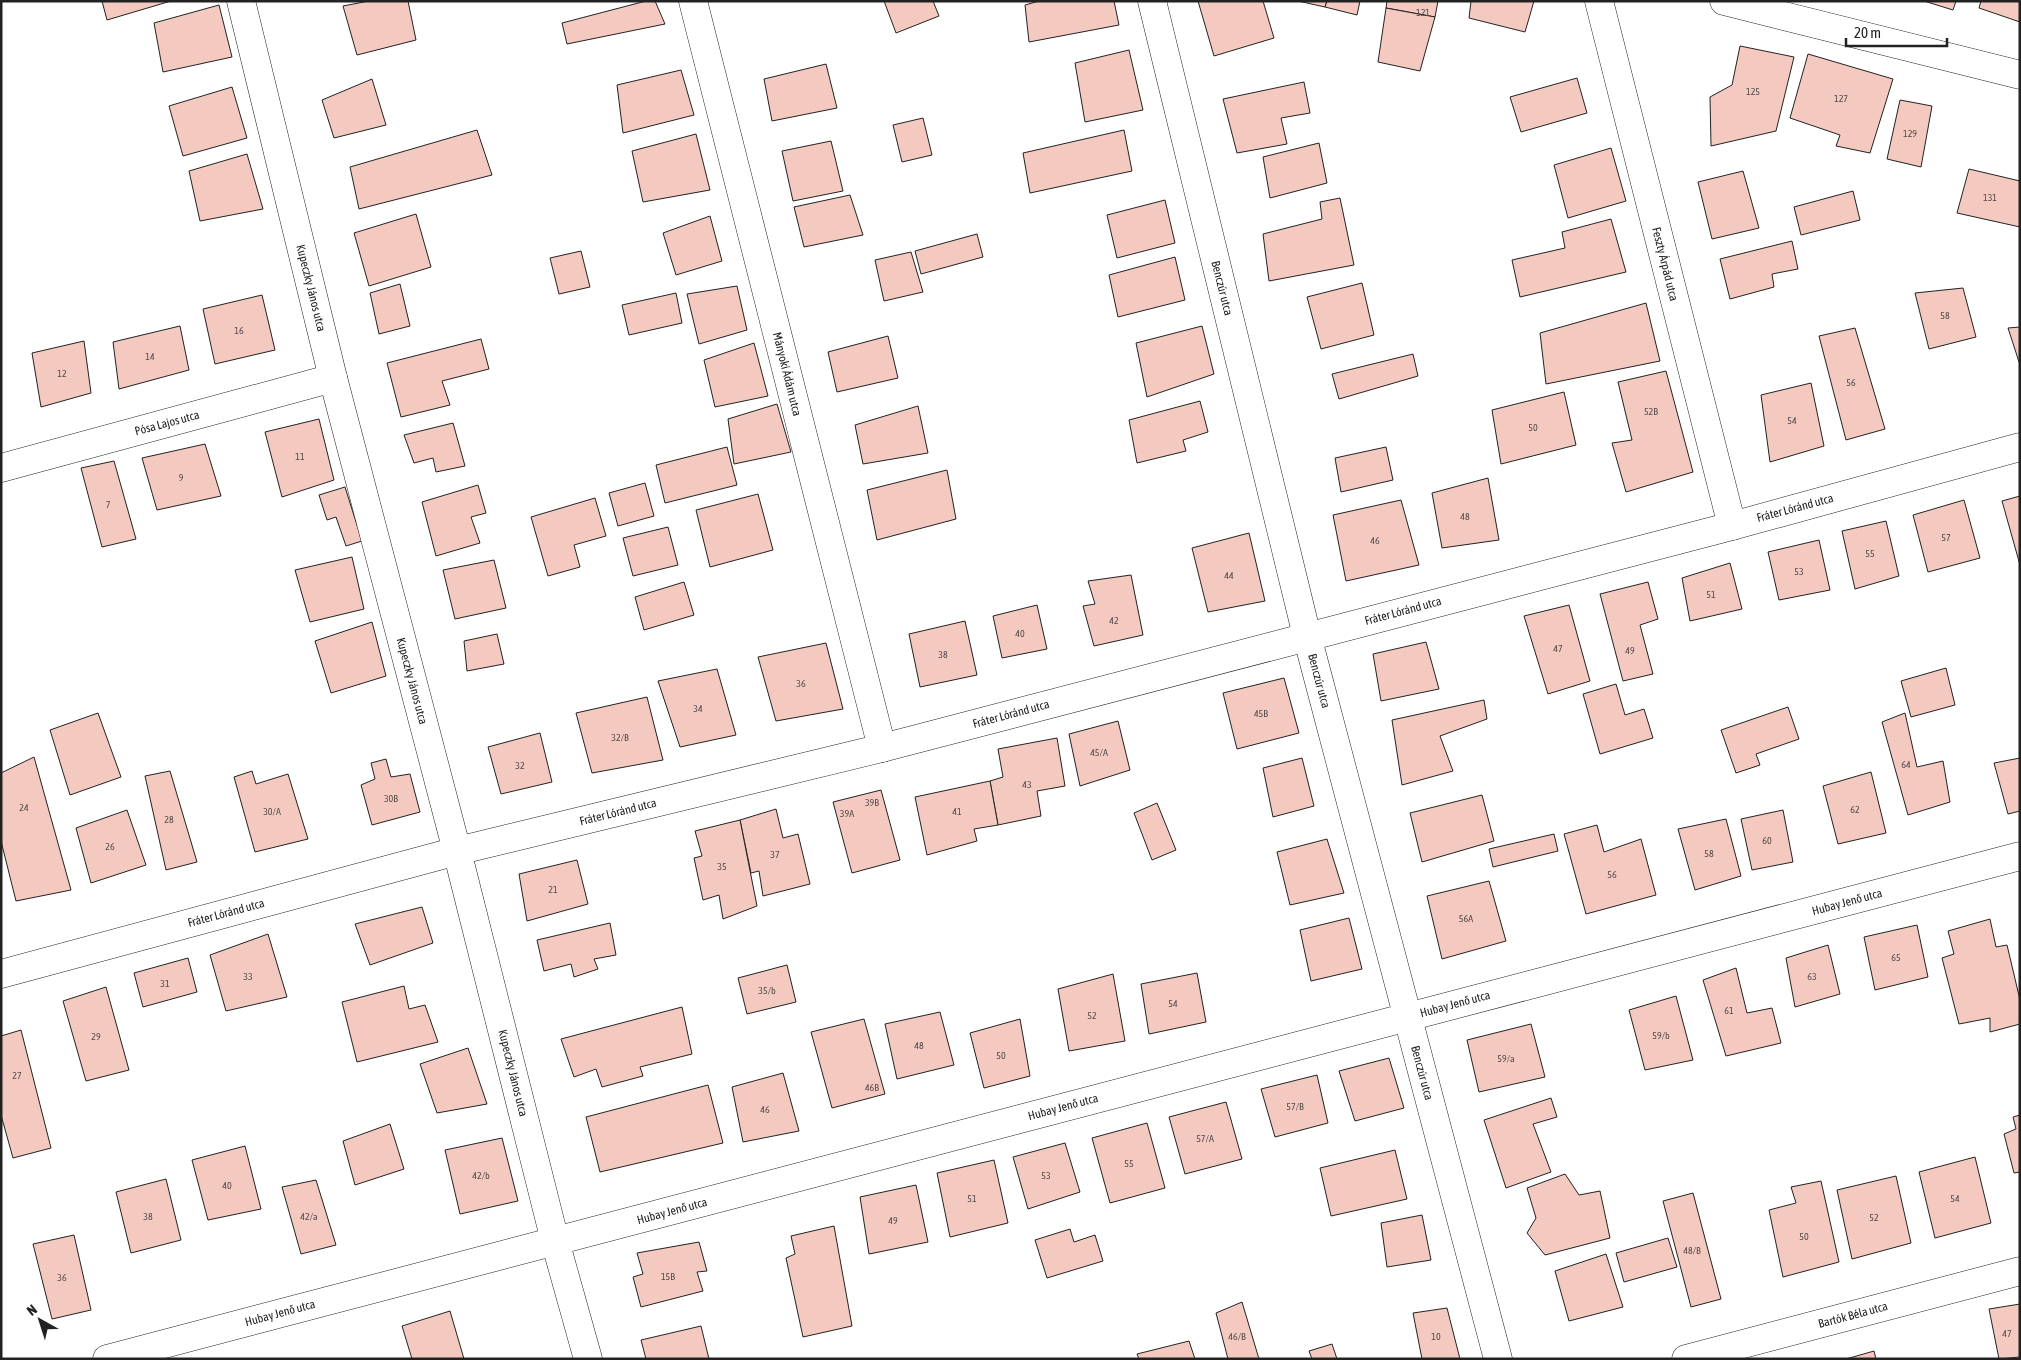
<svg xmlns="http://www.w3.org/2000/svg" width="2021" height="1360" font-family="'Asap Condensed',sans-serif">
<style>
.building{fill:#f3c9c0;stroke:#222}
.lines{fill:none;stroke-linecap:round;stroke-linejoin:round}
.minor-casing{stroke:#222;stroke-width:29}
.minor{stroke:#fff;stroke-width:28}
.labels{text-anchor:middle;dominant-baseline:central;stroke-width:4;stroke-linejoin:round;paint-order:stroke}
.number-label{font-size:10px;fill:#564c4a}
.street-label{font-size:12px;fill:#222;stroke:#fff}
</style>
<rect width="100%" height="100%" fill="#fff"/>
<g class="building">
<polygon points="102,1 171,1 107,20"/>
<polygon points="369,1 408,1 416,40 357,55 343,6"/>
<polygon points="646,1 655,1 665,24 567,44 562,23"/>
<polygon points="884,1 933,1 939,16 896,33"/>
<polygon points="1039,1 1114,1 1119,25 1029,42 1025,5"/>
<polygon points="1198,1 1263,1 1274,38 1214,56"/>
<polygon points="1298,1 1327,1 1325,7"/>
<polygon points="1327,1 1360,1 1357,15 1325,7"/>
<polygon points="1387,1 1438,1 1435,17 1386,8"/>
<polygon points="1471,1 1534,1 1525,32 1469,18"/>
<polygon points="1924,1 1956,1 1953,10"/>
<polygon points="1981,1 2020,1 2020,22 1979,8"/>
<polygon points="219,5 232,57 163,72 154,23"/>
<polygon points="1386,8 1435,17 1420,71 1378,62"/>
<polygon points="1740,46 1794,57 1776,131 1711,146 1710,97 1732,85"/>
<polygon points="1129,50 1143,110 1085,122 1075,63"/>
<polygon points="1808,54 1893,79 1870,153 1836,146 1840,135 1790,118"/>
<polygon points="826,64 837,108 772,121 764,79"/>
<polygon points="681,70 694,115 623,133 617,85"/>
<polygon points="1577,78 1587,113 1521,132 1510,97"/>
<polygon points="372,79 386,125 334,138 322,100"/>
<polygon points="1304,82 1310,113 1281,118 1287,144 1237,153 1223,99"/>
<polygon points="232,87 247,138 183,156 169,106"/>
<polygon points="1900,100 1932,106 1921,167 1887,159"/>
<polygon points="923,118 932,155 902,162 893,125"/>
<polygon points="477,130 492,175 359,209 350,167"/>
<polygon points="1124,130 1132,171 1030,193 1023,153"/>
<polygon points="696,134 710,190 643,202 632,151"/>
<polygon points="831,141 843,191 793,201 782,151"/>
<polygon points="1319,143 1327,183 1270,198 1263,157"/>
<polygon points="1611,148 1626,201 1568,218 1554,165"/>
<polygon points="247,154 263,209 200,221 189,171"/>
<polygon points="1969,169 2020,181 2020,227 1957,213"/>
<polygon points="1743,171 1759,228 1712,239 1698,182"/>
<polygon points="1853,191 1860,220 1801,235 1794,207"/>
<polygon points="850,195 863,235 804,247 794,207"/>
<polygon points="1340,198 1354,265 1269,281 1263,234 1322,219 1320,202"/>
<polygon points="1165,200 1175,243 1117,258 1107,215"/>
<polygon points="416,214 431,267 369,286 354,233"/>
<polygon points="710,216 722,261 676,275 663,233"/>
<polygon points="1611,219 1626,272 1520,297 1512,260 1565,248 1562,232"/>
<polygon points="977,234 983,257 921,274 915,251"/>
<polygon points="1792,241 1798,269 1772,274 1774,287 1730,299 1720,259"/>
<polygon points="581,251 590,287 559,294 550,258"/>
<polygon points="911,252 923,292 884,301 875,260"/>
<polygon points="1175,257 1185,300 1118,317 1109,275"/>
<polygon points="1362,283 1374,335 1321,349 1307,297"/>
<polygon points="400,284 410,326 379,334 370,293"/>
<polygon points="737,286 747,330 699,344 687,294"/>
<polygon points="1963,288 1976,337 1929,349 1915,293"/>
<polygon points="676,293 682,323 629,335 622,305"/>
<polygon points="262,295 275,350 215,364 203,309"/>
<polygon points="1646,303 1660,361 1546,384 1540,333"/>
<polygon points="180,326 189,370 119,389 113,342"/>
<polygon points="1202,326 1214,374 1147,397 1136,343"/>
<polygon points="2020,327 2020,365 2008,328"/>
<polygon points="1855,328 1885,429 1846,440 1819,336"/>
<polygon points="888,336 898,378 837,392 828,352"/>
<polygon points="481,339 489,369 442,381 450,405 401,417 387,363"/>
<polygon points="84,341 91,393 41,407 32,353"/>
<polygon points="754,343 768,396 715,407 704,360"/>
<polygon points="1413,354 1418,376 1339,399 1332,374"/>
<polygon points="1666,371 1693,472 1626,492 1612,443 1632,440 1618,382"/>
<polygon points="1811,383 1824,446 1770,462 1761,395"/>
<polygon points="1564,392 1576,445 1501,464 1492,410"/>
<polygon points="1200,401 1208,432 1183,440 1186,451 1137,463 1129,420"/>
<polygon points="777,404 791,452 734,464 728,419"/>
<polygon points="918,406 928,453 863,464 855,425"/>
<polygon points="319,419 334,480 282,497 265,432"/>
<polygon points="453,423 465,466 436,472 433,458 414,463 404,435"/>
<polygon points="205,444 221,496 157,510 142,458"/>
<polygon points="727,447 737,485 665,503 656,465"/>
<polygon points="1386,447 1393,480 1341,492 1335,458"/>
<polygon points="114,461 136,539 102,547 81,468"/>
<polygon points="947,470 956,519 877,540 867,490"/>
<polygon points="1488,478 1499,540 1442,548 1432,493"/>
<polygon points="645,483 654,516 618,526 609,493"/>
<polygon points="478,485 486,513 471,517 480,543 436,556 422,502"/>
<polygon points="345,487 362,541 346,546 336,517 327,520 319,495"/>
<polygon points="758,494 773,550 710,567 696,510"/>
<polygon points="2020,496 2020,565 2002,501"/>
<polygon points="595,498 606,536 574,545 580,567 548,576 531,517"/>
<polygon points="1401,500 1419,565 1346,581 1333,515"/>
<polygon points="1964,500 1980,558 1928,572 1913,515"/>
<polygon points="1886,521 1899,576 1855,589 1842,531"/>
<polygon points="668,527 678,565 633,576 623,538"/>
<polygon points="1249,533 1265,601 1208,612 1192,548"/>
<polygon points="1819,540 1830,590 1779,600 1768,552"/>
<polygon points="352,557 364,609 310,622 295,570"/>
<polygon points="494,560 506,608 455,619 443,570"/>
<polygon points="1730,563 1742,609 1690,621 1682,578"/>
<polygon points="1131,575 1143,635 1094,646 1083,606 1095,604 1088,581"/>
<polygon points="684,582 694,615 644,630 635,597"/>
<polygon points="1648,582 1658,619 1640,625 1653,674 1623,681 1600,594"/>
<polygon points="1037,605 1047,649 1002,658 993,616"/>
<polygon points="1569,605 1590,681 1548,694 1524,616"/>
<polygon points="965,621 977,675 920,687 909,634"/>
<polygon points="372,622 386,676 331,693 315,641"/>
<polygon points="497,634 504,664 467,671 464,641"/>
<polygon points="1426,642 1439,689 1381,701 1373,654"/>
<polygon points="826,643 843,709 776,721 758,657"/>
<polygon points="1946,668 1955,705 1911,717 1901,681"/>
<polygon points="717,669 736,735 680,747 658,681"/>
<polygon points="1284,678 1299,733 1237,749 1223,693"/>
<polygon points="1616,684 1625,715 1644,709 1653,738 1600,754 1583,694"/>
<polygon points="647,697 663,760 592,773 576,713"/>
<polygon points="1484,700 1487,719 1440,736 1453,771 1402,785 1392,720"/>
<polygon points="1788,707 1799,739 1756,754 1760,765 1736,773 1721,730"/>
<polygon points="98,713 121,777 70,795 50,730"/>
<polygon points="1905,713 1917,767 1943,761 1950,802 1908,815 1882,722"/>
<polygon points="1118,721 1130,770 1080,786 1069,734"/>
<polygon points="540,733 552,782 501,794 488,747"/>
<polygon points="1057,738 1065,786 1037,791 1041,816 998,825 990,781 1003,777 998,749"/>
<polygon points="34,757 71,890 16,901 1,841 1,773"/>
<polygon points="1302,758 1314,806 1273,817 1263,768"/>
<polygon points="2020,758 2020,811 2008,814 1994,763"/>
<polygon points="386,759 391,777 410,774 420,812 372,825 361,785 375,779 371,763"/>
<polygon points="170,771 197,862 166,870 145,776"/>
<polygon points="252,771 256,784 288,774 308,839 255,852 234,777"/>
<polygon points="1871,772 1886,833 1838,844 1823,786"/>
<polygon points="990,781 998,825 974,829 977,841 927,855 915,797"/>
<polygon points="881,790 900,860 852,873 833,802"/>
<polygon points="1482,795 1494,841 1422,862 1410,813"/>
<polygon points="1157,803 1176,850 1152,860 1134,813"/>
<polygon points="776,809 783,838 798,834 810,884 763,896 759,871 751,873 740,820"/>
<polygon points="127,810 146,865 91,883 76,828"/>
<polygon points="1783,810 1793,862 1752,870 1741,819"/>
<polygon points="1726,819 1741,876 1695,890 1678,829"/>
<polygon points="740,820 757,906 723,919 719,895 703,900 694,858 702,856 695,831"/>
<polygon points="1597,825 1604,852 1641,839 1656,895 1586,914 1564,834"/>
<polygon points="1554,834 1558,851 1493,867 1489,849"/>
<polygon points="1327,839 1344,893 1290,905 1277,852"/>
<polygon points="577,860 588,904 527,921 519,874"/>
<polygon points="1489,881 1506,941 1442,959 1427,896"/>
<polygon points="422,907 433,943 370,965 355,924"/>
<polygon points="1349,918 1362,969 1311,981 1300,930"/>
<polygon points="1990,919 1996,947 2007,945 2020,1000 2020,1024 1990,1032 1990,1018 1959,1024 1942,958 1954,954 1948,931"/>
<polygon points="610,923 616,955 594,959 598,969 574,977 571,964 544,971 537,940"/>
<polygon points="1917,925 1928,977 1875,990 1864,937"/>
<polygon points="268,934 287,997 226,1011 210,955"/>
<polygon points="1828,945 1840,994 1795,1007 1786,958"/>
<polygon points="188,958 197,992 143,1007 134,973"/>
<polygon points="787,965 796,1002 747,1014 738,978"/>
<polygon points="1736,968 1747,1013 1772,1008 1781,1043 1726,1056 1703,980"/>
<polygon points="1197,973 1206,1022 1149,1034 1141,984"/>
<polygon points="1113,974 1125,1041 1069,1051 1058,989"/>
<polygon points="404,986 409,1009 425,1005 438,1042 357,1062 342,1002"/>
<polygon points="106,987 129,1070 86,1081 63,1001"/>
<polygon points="1676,996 1693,1060 1645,1070 1629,1010"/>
<polygon points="682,1007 692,1054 640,1067 643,1076 602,1087 596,1069 574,1077 561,1039"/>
<polygon points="940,1012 954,1065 897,1079 885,1024"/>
<polygon points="864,1019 885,1094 832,1108 811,1032"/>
<polygon points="1020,1019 1030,1076 984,1088 970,1033"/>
<polygon points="1531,1024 1545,1077 1479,1092 1467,1040"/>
<polygon points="21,1030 51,1148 13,1158 1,1115 1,1036"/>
<polygon points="468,1048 487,1104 437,1113 420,1064"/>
<polygon points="1389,1058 1404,1108 1355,1121 1339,1071"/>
<polygon points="783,1073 799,1131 743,1142 732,1087"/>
<polygon points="1317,1075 1328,1123 1275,1137 1261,1089"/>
<polygon points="708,1085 723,1143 600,1172 586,1117"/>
<polygon points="1551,1098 1557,1117 1533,1124 1551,1172 1506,1188 1484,1120"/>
<polygon points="1226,1102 1242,1159 1185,1174 1169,1117"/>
<polygon points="2020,1115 2020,1172 2014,1173 2004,1134 2016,1129 2013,1117"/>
<polygon points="1147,1123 1165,1188 1110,1203 1092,1138"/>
<polygon points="390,1124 404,1169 355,1185 343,1141"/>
<polygon points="502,1138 518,1201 460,1214 445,1150"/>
<polygon points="1065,1143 1080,1192 1028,1209 1013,1157"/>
<polygon points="245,1146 261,1209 208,1220 192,1160"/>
<polygon points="1395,1150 1407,1199 1331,1216 1320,1168"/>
<polygon points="1975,1157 1991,1223 1935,1238 1919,1172"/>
<polygon points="994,1160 1008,1223 950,1237 937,1173"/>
<polygon points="1565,1174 1579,1195 1600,1191 1610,1238 1545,1255 1527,1233 1536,1218 1527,1188"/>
<polygon points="1896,1176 1911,1243 1852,1259 1837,1190"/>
<polygon points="166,1179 181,1240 131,1253 116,1192"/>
<polygon points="316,1180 336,1245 301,1254 282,1187"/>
<polygon points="1821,1181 1839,1262 1783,1277 1769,1210 1796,1203 1791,1187"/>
<polygon points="916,1185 928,1242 869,1254 860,1197"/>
<polygon points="1693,1193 1721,1299 1691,1307 1663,1201"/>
<polygon points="1422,1215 1431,1260 1387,1267 1381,1223"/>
<polygon points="834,1226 852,1326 803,1337 786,1258 795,1254 791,1236"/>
<polygon points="1070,1229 1074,1242 1095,1235 1103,1261 1047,1278 1035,1240"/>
<polygon points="74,1235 91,1310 52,1319 33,1244"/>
<polygon points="1668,1238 1677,1267 1624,1282 1616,1253"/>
<polygon points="699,1242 707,1271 697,1272 703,1291 641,1307 633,1277 643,1274 637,1253"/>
<polygon points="1606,1254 1623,1307 1569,1321 1555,1271"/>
<polygon points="1242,1302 1259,1359 1228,1359 1216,1313"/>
<polygon points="2020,1304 2020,1357 1999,1359 1989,1309"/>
<polygon points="1447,1308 1460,1359 1422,1359 1413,1313"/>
<polygon points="450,1311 464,1359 412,1359 402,1326"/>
<polygon points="701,1326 709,1359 646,1359 641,1340"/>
<polygon points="1189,1341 1195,1359 1139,1359 1137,1354"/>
<polygon points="1332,1344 1337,1359 1312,1359 1309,1351"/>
<polygon points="1874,1351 1876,1359 1846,1359"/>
</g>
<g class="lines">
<defs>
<g id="minor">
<polyline points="241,1 333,378 457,851 555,1241 588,1359"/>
<polyline points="693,1 882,748"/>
<polyline points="1152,1 1307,636 1498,1359"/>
<polyline points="1599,1 1732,526"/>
<polyline points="1724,1 2020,75"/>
<polyline points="1,468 333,378"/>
<polyline points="1,974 457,851 882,748 1732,526 2020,447"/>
<polyline points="107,1359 2020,856"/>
<polyline points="1686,1359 2020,1271"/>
</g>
</defs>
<use href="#minor" class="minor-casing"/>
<use href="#minor" class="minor"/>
</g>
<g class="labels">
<g class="number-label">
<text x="1423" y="12">121</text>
<text x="1753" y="91">125</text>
<text x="1841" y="98">127</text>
<text x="1910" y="133">129</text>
<text x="1990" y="197">131</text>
<text x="1945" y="315">58</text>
<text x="239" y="330">16</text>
<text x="150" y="356">14</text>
<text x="62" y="373">12</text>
<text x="1851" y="382">56</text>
<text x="1651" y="411">52B</text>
<text x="1792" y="420">54</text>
<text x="1533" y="427">50</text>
<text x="300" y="456">11</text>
<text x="181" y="477">9</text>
<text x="108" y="504">7</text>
<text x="1465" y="516">48</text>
<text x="1946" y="537">57</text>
<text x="1375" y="540">46</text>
<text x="1870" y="553">55</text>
<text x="1799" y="571">53</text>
<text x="1229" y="575">44</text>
<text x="1711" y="594">51</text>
<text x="1114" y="620">42</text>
<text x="1020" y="633">40</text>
<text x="1558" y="648">47</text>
<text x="1630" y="650">49</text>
<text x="943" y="654">38</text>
<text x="801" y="683">36</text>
<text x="698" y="708">34</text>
<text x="1261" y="713">45B</text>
<text x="620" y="737">32/B</text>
<text x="1099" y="752">45/A</text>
<text x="1906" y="764">64</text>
<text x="520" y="765">32</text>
<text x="1027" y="784">43</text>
<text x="391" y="798">30B</text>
<text x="872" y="802">39B</text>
<text x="24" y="807">24</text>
<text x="1855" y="809">62</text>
<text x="272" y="811">30/A</text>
<text x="957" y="811">41</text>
<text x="847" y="813">39A</text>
<text x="169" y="819">28</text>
<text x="1767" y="840">60</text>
<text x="110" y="846">26</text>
<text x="1709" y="853">58</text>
<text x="775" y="854">37</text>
<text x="722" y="866">35</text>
<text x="1612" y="874">56</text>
<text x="553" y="889">21</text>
<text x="1466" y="918">56A</text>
<text x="1896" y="957">65</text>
<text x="248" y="976">33</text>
<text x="1812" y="976">63</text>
<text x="165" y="983">31</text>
<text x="767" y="990">35/b</text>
<text x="1173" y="1003">54</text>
<text x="1729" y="1010">61</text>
<text x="1092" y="1015">52</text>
<text x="1661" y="1035">59/b</text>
<text x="96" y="1036">29</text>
<text x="919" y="1045">48</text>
<text x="1001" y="1055">50</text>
<text x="1506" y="1058">59/a</text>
<text x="17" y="1075">27</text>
<text x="872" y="1087">46B</text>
<text x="1295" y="1106">57/B</text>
<text x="765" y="1109">46</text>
<text x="1205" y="1138">57/A</text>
<text x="1129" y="1163">55</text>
<text x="481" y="1175">42/b</text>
<text x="1046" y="1175">53</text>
<text x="227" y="1185">40</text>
<text x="972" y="1198">51</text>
<text x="1955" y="1198">54</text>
<text x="148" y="1216">38</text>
<text x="309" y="1216">42/a</text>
<text x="1874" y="1217">52</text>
<text x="893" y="1220">49</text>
<text x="1804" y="1236">50</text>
<text x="1692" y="1250">48/B</text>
<text x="668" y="1276">15B</text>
<text x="62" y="1277">36</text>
<text x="2007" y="1333">47</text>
<text x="1237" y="1336">46/B</text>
<text x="1436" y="1336">10</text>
</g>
<g class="street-label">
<text transform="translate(1665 264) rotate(76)">Feszty Árpád utca</text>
<text transform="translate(311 288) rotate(76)">Kupeczky János utca</text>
<text transform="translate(1222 288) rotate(76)">Benczúr utca</text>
<text transform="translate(787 374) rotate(76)">Mányoki Ádám utca</text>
<text transform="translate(167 423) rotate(-15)">Pósa Lajos utca</text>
<text transform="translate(1795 508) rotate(-15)">Fráter Lóránd utca</text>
<text transform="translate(1403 611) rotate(-15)">Fráter Lóránd utca</text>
<text transform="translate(412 681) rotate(75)">Kupeczky János utca</text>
<text transform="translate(1319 681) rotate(75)">Benczúr utca</text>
<text transform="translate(1011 714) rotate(-15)">Fráter Lóránd utca</text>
<text transform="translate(618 812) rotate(-14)">Fráter Lóránd utca</text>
<text transform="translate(1847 902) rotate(-15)">Hubay Jenő utca</text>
<text transform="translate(226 913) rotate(-15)">Fráter Lóránd utca</text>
<text transform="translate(1455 1004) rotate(-15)">Hubay Jenő utca</text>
<text transform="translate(513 1073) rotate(76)">Kupeczky János utca</text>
<text transform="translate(1422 1073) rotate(75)">Benczúr utca</text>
<text transform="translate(1063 1107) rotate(-15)">Hubay Jenő utca</text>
<text transform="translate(672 1211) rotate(-15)">Hubay Jenő utca</text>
<text transform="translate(280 1313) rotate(-15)">Hubay Jenő utca</text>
<text transform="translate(1853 1315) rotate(-15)">Bartók Béla utca</text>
</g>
</g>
<rect width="2021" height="1360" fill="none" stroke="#222222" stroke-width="5"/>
<g transform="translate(40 1320) rotate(321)" stroke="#ffffff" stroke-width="4" paint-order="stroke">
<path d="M0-4L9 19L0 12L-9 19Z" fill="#222222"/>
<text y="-8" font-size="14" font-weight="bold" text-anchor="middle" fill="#222222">N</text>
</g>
<path d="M1846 38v8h101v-8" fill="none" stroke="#222222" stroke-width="2.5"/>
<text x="1854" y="38" font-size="15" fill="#222222" stroke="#ffffff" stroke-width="4" paint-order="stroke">20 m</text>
</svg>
